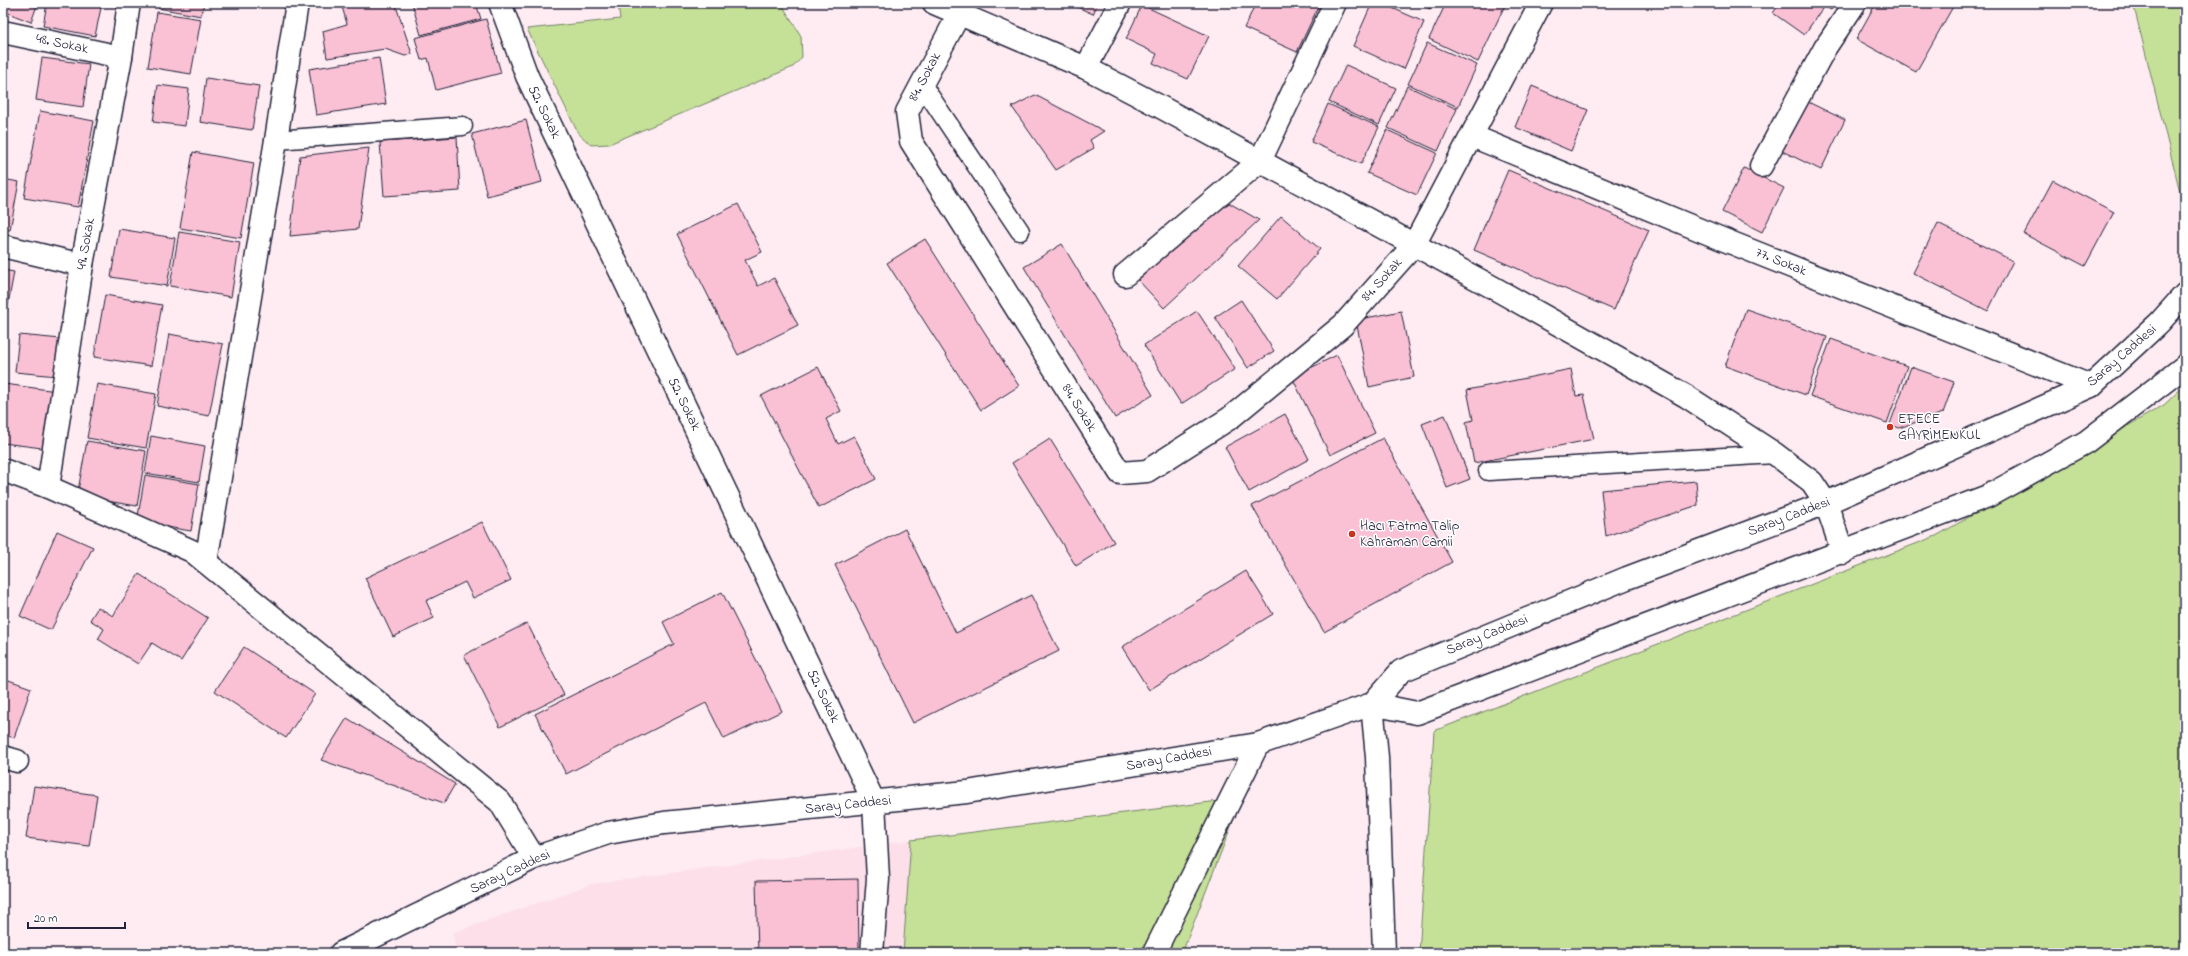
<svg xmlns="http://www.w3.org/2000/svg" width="2188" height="956" font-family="'Indie Flower',sans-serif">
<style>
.built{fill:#fddfe9}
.green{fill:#c5e097;stroke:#748169}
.building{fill:#fac1d5;stroke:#22223b}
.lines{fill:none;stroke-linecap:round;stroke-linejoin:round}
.service-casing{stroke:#22223b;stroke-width:21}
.minor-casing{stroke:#22223b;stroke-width:25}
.tertiary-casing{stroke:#22223b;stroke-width:25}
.primary-casing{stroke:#22223b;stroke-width:25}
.service{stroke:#fff;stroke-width:18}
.minor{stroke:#fff;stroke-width:22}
.tertiary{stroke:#fff;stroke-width:22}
.primary{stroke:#fff;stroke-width:22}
.poi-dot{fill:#c8321e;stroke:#fff;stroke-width:1.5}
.labels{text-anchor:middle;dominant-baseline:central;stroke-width:3;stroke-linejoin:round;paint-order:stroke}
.street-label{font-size:14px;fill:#22223b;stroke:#fff}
.poi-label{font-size:14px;fill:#22223b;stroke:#fff;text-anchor:start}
</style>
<rect width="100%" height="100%" fill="#feecf2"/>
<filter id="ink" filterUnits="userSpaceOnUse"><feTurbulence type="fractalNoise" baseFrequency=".025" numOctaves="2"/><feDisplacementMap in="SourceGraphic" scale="8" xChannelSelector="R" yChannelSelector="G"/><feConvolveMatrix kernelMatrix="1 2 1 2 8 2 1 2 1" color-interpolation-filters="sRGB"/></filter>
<g filter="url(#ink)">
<polygon class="built" points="911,840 903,953 457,953 452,933 591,884"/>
<g class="green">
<polygon points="618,3 781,3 801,36 802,57 793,67 609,144 591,145 578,133 527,29 620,19"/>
<polygon points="2133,3 2185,3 2185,212"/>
<polygon points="2185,385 2185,953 1419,953 1434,731 1936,536 2164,405"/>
<polygon points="1242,798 1182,953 903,953 911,840"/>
</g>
<g class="building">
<polygon points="3,3 38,3 31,22 3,11"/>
<polygon points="47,3 102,3 95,36 43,26"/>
<polygon points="159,3 204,3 201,16 158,8"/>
<polygon points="341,3 395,3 412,54 405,56 385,49 327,58 323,31 347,24"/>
<polygon points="412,3 476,3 481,19 421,35"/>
<polygon points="1068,3 1098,3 1093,14"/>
<polygon points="1256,3 1314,3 1319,5 1297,52 1244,28"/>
<polygon points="1372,3 1381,3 1424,22 1404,69 1353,46"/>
<polygon points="1416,3 1432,3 1430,9"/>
<polygon points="1446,3 1506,3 1478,62 1429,39"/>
<polygon points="1780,3 1836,3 1831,10 1824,6 1804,35 1773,13"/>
<polygon points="1876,3 1955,3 1916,72 1856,39"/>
<polygon points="1142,5 1209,36 1188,79 1153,63 1157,54 1126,39"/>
<polygon points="157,12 201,19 191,74 148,67"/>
<polygon points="486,19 501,73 436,90 428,58 421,60 415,38"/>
<polygon points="1427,43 1477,65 1458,107 1408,84"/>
<polygon points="42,58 89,64 83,107 36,100"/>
<polygon points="379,58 386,104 316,115 309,69"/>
<polygon points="1346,65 1396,88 1379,125 1329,102"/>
<polygon points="206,78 259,86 252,130 200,122"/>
<polygon points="158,85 189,89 185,126 153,122"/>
<polygon points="1407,86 1457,109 1438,151 1388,128"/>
<polygon points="1532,86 1588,110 1571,151 1515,127"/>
<polygon points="1035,95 1104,131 1090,140 1094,148 1056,170 1012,107"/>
<polygon points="1804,100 1845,120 1821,170 1780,150"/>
<polygon points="1328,104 1379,127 1361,164 1311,142"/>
<polygon points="40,111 94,121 78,207 24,198"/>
<polygon points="526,120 542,182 487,196 472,134"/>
<polygon points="1387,130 1437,153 1417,195 1367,173"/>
<polygon points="457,137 460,191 384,196 380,142"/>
<polygon points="369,148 358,229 290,236 300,156"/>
<polygon points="193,152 254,163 241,238 180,228"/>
<polygon points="1744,168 1784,188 1762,232 1722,212"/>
<polygon points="1508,170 1649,230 1614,310 1474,250"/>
<polygon points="3,179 19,182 10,230 3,229"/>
<polygon points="2053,180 2114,212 2085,266 2024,234"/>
<polygon points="1224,200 1259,220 1164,308 1138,280"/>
<polygon points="738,204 762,252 745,260 758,286 774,278 798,325 738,355 677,234"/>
<polygon points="1281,216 1320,249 1277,299 1238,266"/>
<polygon points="1938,223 2013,261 1988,311 1913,273"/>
<polygon points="119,229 175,238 167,286 111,277"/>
<polygon points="179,232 240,242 231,297 170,286"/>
<polygon points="925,239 1019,386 981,410 887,263"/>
<polygon points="1062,244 1153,395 1115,418 1024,267"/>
<polygon points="3,270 14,272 5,321 3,320"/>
<polygon points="105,295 162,305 151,366 94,357"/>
<polygon points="1241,300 1274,351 1248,368 1215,317"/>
<polygon points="1746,309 1827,337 1806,395 1725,366"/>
<polygon points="1197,311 1235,369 1181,404 1144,345"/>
<polygon points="1401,311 1414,377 1369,387 1356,320"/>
<polygon points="169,334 223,344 209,416 157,406"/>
<polygon points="19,335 61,339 57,376 15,372"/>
<polygon points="1831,339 1907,366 1887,423 1810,396"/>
<polygon points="1337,355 1375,433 1330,455 1292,377"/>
<polygon points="818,367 841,411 826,419 838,444 854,436 876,479 819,508 761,396"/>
<polygon points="1911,367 1954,382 1943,413 1899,428 1890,424"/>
<polygon points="1571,369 1576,396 1584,395 1594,439 1474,463 1466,422 1473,420 1467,390"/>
<polygon points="4,384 57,391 50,449 3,443"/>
<polygon points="97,384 156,394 146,448 87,438"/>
<polygon points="1285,414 1309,459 1249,492 1225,447"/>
<polygon points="1445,415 1470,479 1447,488 1422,424"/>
<polygon points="151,436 205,446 199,482 145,473"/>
<polygon points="1383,438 1452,562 1324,632 1252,506"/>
<polygon points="1050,439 1114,542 1076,566 1012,463"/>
<polygon points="87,441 146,451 137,506 77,496"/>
<polygon points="145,475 199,484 191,531 137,522"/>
<polygon points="1696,481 1698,505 1606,536 1601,490"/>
<polygon points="482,522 511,580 473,598 465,582 426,601 434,618 393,637 365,578"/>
<polygon points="905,529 956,633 1031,595 1059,651 913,723 835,565"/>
<polygon points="57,531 93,547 51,630 20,616"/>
<polygon points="1246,571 1273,614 1149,690 1122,647"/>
<polygon points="139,574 208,618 181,661 152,643 138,664 98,639 104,629 90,620 98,607 113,616"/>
<polygon points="722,592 782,711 724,739 706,703 566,774 535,714 674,644 663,622"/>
<polygon points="527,623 564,695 500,727 464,655"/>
<polygon points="244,647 315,694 286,738 215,691"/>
<polygon points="3,678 31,688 14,738 3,734"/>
<polygon points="347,718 455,784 444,803 321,760"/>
<polygon points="34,786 97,795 89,846 26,838"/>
<polygon points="858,879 859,953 758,953 756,881"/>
</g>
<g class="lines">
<defs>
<g id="service">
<polyline points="921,83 1020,231"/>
<polyline points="276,140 463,126"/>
<polyline points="1488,471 1775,454"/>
</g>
<g id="minor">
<polyline points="500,3 527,76 874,802 878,879 872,953"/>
<polyline points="934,3 1086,68 1157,105 1494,288 1686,396 1775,454 1812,482 1826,503 1843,553"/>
<polyline points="959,14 907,112 911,141 1120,473 1147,471 1230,418 1343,325 1414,245 1541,3"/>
<polyline points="3,32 121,57"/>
<polyline points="1086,68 1120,3"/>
<polyline points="1472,136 1722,239 2091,386"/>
<polyline points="1761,166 1825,48 1855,3"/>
<polyline points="3,246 82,265"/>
<polyline points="1125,275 1260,161 1335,3"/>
<polyline points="3,470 48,487 192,551 500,802 534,858"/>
<polyline points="48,487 82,265 121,57 129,3"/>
<polyline points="206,562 276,140 297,3"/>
<polyline points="3,757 17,761"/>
<polyline points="1154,953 1258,744"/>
</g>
<polyline id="tertiary" points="1372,704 1377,757 1384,953"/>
<g id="primary">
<polyline points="1372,704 1417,713 1988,496 2086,442 2185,366"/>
<polyline points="341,953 534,858 608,833 664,823 967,792 1258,744 1372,704 1401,671 1627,578 1826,503 2091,386 2159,323 2185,294"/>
</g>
</defs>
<use href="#service" class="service-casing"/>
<use href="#minor" class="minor-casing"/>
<use href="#tertiary" class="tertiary-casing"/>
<use href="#primary" class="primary-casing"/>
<use href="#service" class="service"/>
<use href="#minor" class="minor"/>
<use href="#tertiary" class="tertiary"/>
<use href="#primary" class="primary"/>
</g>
</g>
<g class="poi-dot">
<circle cx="1890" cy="427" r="4"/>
<circle cx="1352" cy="534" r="4"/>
</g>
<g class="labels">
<g class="street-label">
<text transform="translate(62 44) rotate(12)">48. Sokak</text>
<text transform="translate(925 77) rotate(-62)">84. Sokak</text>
<text transform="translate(544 112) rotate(64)">52. Sokak</text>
<text transform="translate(86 244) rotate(-80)">49. Sokak</text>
<text transform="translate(1781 262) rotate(22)">77. Sokak</text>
<text transform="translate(1382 280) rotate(-48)">84. Sokak</text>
<text transform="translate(2122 356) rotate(-41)">Saray Caddesi</text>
<text transform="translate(684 404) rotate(64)">52. Sokak</text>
<text transform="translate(1079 408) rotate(58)">84. Sokak</text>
<text transform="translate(1789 517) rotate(-21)">Saray Caddesi</text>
<text transform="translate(1487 635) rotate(-22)">Saray Caddesi</text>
<text transform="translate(823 696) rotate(64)">52. Sokak</text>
<text transform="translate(1169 759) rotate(-10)">Saray Caddesi</text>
<text transform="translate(848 805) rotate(-6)">Saray Caddesi</text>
<text transform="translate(510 872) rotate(-25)">Saray Caddesi</text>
</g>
<g class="poi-label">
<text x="1898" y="419">EFECE<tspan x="1898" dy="16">GAYRİMENKUL</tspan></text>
<text x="1360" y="526">Hacı Fatma Talip<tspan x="1360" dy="16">Kahraman Camii</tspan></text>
</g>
</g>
<rect width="2188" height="956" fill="none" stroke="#fff" stroke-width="16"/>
<rect x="8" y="8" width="2172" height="940" fill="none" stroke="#22223b" stroke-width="1.5" filter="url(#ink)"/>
<path d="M28 922v6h97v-6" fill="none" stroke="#22223b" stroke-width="2"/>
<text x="34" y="922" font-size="12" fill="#22223b" stroke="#ffffff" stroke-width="3" paint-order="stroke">20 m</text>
</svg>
